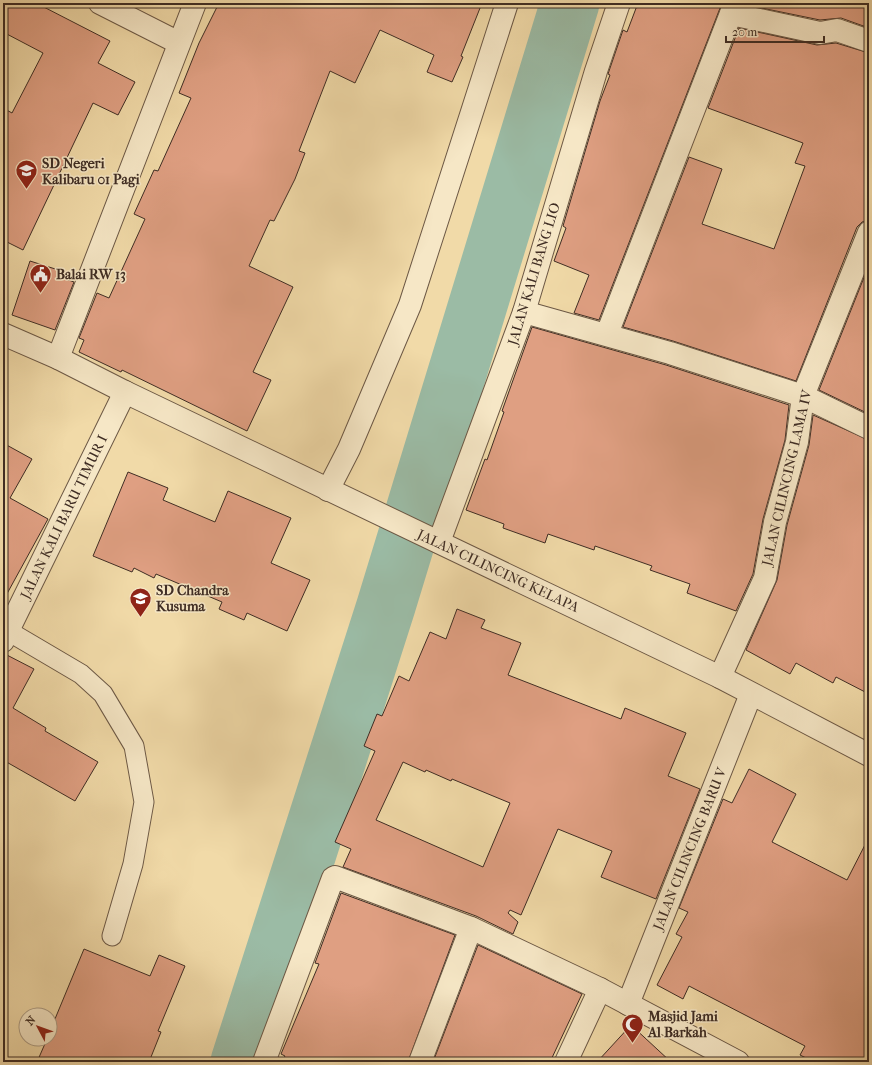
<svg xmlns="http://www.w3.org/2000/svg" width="872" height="1065" font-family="'IM FELL French Canon',serif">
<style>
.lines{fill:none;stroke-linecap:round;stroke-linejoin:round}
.river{stroke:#9bbba5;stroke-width:59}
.building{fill:#df9f82;stroke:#3f2d24;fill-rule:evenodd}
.service-casing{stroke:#6c5845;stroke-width:21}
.minor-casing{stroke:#6c5845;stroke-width:24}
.service{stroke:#f6e7c6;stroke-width:19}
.minor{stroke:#f6e7c6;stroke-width:22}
.labels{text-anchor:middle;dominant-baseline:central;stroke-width:3;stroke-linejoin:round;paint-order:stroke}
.poi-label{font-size:14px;font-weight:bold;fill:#3f2d24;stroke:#f6e7c6;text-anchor:start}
.street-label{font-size:14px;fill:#3f2d24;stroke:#f6e7c6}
</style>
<rect width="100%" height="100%" fill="#f1daa8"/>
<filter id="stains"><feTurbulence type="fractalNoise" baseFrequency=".005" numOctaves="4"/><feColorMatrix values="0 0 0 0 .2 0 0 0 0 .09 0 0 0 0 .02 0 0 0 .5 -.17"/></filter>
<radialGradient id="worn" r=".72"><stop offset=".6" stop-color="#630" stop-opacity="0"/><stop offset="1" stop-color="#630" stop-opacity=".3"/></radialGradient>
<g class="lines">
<polyline class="river" points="240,1062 386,606 570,3"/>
</g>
<g class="building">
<polygon points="3,3 36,3 110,41 98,63 135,82 118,115 93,103 23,250 3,240 3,108 12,113 43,53 3,32"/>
<polygon points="219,3 482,3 461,56 463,57 452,82 427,72 434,55 380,30 355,83 330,71 299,151 305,153 295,179 274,221 270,220 249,266 293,287 253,372 271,380 247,431 122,370 121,372 79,352 84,340 79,338 97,293 109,298 145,219 134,214 154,170 158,171 191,98 179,93 199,43"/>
<polygon points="638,3 722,3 599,320 574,313 589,275 554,261 566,228 563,226 600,101 610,75 608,74 623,30 627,32"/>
<polygon points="747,3 869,3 869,28 841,18 820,20 747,5"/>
<polygon points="739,28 817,45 836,43 869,53 869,220 862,222 857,227 796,381 673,341 623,327 689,157 722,169 702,224 774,249 805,166 795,163 803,143 708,108"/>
<polygon points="30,261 68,273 66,279 74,282 55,330 12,315"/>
<polygon points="869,265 869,414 819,390"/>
<polygon points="532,327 666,365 789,405 785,440 763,519 753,574 736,611 687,593 690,584 650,570 652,566 595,546 594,550 548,534 545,543 503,528 504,524 466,510 485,459 487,460 504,412 502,411"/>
<polygon points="813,415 869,440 869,694 836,677 833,683 796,663 790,674 746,650 777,580 787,525 809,445"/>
<polygon points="3,443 32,459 10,498 48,519 3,601"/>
<polygon points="128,472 168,488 163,500 215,522 228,491 291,518 271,563 310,580 287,631 247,613 244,620 219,609 222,602 156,574 154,578 134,568 132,572 93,556"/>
<path d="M 457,609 L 485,620 L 481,628 L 521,643 L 508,675 L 621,719 L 625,708 L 686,733 L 668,776 L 700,789 L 656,899 L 601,877 L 612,851 L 558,829 L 521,915 L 510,910 L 508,913 L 518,922 L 513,934 L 476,916 L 343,867 L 351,849 L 335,842 L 375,751 L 364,746 L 377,714 L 382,716 L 399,676 L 409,681 L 430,632 L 446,639 ZM 403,762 L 425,772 L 426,770 L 451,781 L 452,779 L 510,803 L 483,867 L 376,820 Z"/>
<polygon points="3,653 34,669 13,708 46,728 45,731 98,762 75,801 3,760"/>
<polygon points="749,769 796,794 772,842 847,880 869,837 869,1062 814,1062 800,1055 805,1046 689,986 683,999 657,985 682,937 676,934 688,912 679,908 723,799 732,803"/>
<polygon points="341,893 455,935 408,1062 282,1062 285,1056 281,1054 319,964 315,963"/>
<polygon points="478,945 582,994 550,1062 433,1062"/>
<polygon points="84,949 150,976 159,955 185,966 158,1031 161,1032 149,1062 37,1062 47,1039 50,1039 50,1031"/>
<polygon points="631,1025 671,1062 597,1062"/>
</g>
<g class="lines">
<defs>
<polyline id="service" points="8,631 81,674 103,694 134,746 144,802 133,864 112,936"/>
<g id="minor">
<polyline points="100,3 179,43"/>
<polyline points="731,14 820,33 837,30 869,41"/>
<polyline points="524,312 670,353 803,396 869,428"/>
<polyline points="3,334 58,358 125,392 720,677 869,755"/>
<polyline points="607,334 735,3"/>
<polyline points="58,358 195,3"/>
<polyline points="328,490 349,449 410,305 507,3"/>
<polyline points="439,542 524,312 596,71 619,3"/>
<polyline points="3,641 125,392"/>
<polyline points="720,677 765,578 775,522 797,442 803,396 869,232"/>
<polyline points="628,1004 751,694"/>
<polyline points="264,1062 333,878 335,877 471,928 600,989 738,1062"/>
<polyline points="420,1062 471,928"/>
<polyline points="566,1062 600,989"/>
</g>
</defs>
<use href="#service" class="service-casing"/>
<use href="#minor" class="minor-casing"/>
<use href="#service" class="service"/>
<use href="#minor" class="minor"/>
</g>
<defs>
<symbol id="school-pin" viewBox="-11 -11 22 30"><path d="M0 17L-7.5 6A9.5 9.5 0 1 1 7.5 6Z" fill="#8f2418" stroke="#f6e7c6"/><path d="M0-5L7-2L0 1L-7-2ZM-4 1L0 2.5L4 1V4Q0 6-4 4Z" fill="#fff"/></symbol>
<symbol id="civic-pin" viewBox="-11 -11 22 30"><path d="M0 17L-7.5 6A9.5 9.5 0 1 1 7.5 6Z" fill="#8f2418" stroke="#f6e7c6"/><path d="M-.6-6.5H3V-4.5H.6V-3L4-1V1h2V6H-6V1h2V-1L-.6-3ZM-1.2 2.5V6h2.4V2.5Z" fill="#fff"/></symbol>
<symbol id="mosque-pin" viewBox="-11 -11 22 30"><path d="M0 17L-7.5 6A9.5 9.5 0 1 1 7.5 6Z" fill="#8f2418" stroke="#f6e7c6"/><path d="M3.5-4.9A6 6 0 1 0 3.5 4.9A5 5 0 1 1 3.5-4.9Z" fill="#fff"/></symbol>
</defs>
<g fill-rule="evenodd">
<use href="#school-pin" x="14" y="158" width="25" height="34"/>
<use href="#civic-pin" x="28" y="262" width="25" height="34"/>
<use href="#school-pin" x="128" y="586" width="25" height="34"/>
<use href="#mosque-pin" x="620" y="1012" width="25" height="34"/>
</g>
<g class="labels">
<g class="poi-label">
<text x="42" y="163">SD Negeri<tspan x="42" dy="16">Kalibaru 01 Pagi</tspan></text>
<text x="56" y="274">Balai RW 13</text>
<text x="156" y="590">SD Chandra<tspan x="156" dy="16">Kusuma</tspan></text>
<text x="648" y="1016">Masjid Jami<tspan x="648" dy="16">Al Barkah</tspan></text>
</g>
<g class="street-label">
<text transform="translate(534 274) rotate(-73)">JALAN KALI BANG LIO</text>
<text transform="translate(787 478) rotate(-77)">JALAN CILINCING LAMA IV</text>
<text transform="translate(64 517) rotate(-64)">JALAN KALI BARU TIMUR I</text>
<text transform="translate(498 571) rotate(25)">JALAN CILINCING KELAPA</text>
<text transform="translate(690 849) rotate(-68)">JALAN CILINCING BARU V</text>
</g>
</g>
<rect width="872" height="1065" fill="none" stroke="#f1daa8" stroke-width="16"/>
<rect x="4" y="4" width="864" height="1057" fill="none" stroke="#3f2d24" stroke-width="2"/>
<rect x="8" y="8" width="856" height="1049" fill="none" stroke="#3f2d24"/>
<g transform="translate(38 1027) rotate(311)"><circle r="19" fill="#f6e7c6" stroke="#ad9d85"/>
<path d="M0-3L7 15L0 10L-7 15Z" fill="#8f2418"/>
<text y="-6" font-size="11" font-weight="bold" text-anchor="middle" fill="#3f2d24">N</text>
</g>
<path d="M726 36v6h98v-6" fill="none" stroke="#3f2d24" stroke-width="2"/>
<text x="732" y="36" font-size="12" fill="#3f2d24" stroke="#f6e7c6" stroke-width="3" paint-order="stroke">20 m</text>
<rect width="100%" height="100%" filter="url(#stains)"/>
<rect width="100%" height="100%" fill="url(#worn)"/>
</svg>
